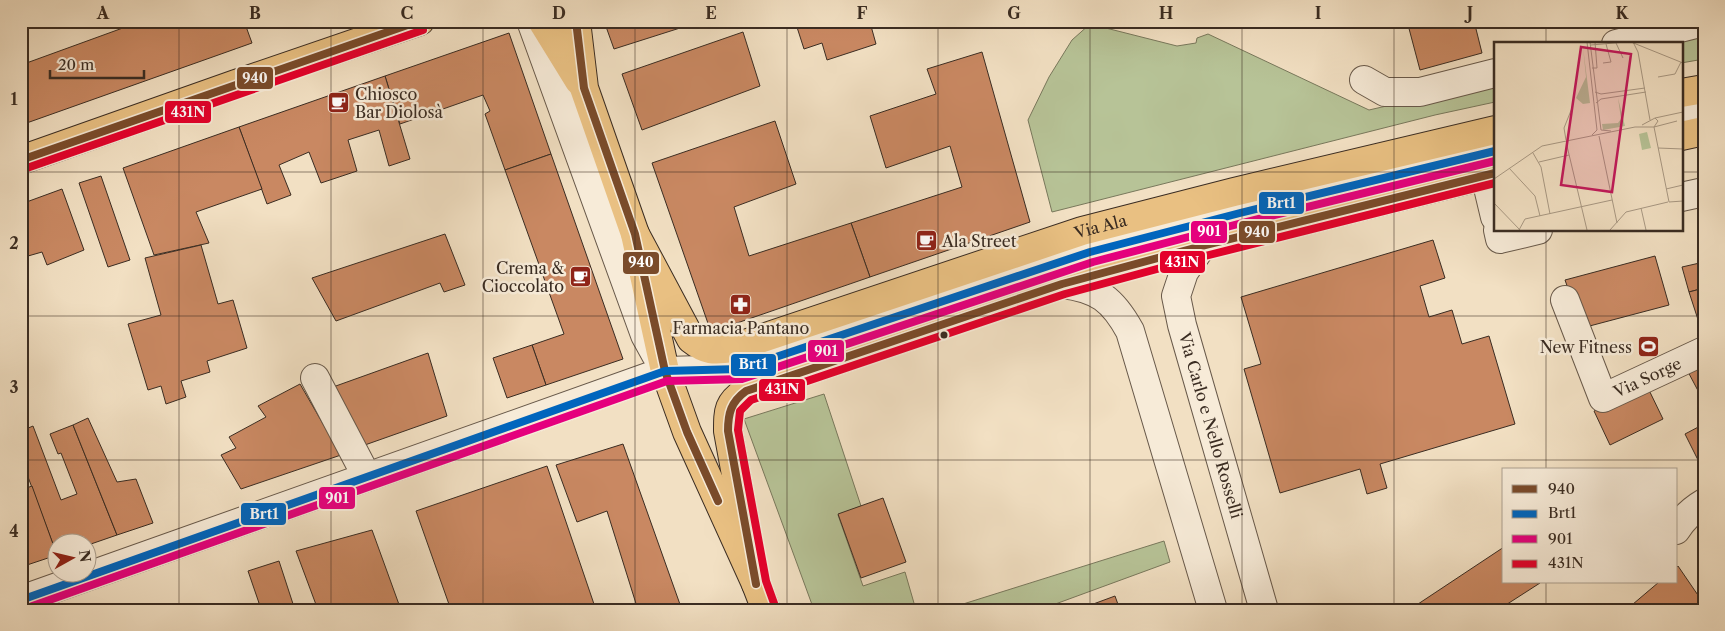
<svg xmlns="http://www.w3.org/2000/svg" width="1725" height="631" font-family="'Libre Caslon Text',serif">
<style>
.green{fill:#b7c397;stroke:#78785c}
.building{fill:#c98862;stroke:#3a2c22}
.lines{fill:none;stroke-linecap:round;stroke-linejoin:round}
.minor-casing{stroke:#68594a;stroke-width:30}
.major-casing{stroke:#3a2c22;stroke-width:30}
.minor{stroke:#f7ebd8;stroke-width:28}
.major{stroke:#e9c082;stroke-width:28}
.bus-1-casing{stroke:#f7ebd8;stroke-width:11}
.bus-2-casing{stroke:#f7ebd8;stroke-width:11}
.bus-3-casing{stroke:#f7ebd8;stroke-width:11}
.bus-4-casing{stroke:#f7ebd8;stroke-width:11}
.bus-1{stroke:#7a4b2a;stroke-width:8}
.bus-2{stroke:#0065bd;stroke-width:8}
.bus-3{stroke:#e5007d;stroke-width:8}
.bus-4{stroke:#e4002b;stroke-width:8}
.grid{fill:none;stroke:#3a2c22;stroke-width:1;stroke-opacity:0.55}
.bus-dot{fill:#3a2c22;stroke:#f7ebd8;stroke-width:2}
.labels{text-anchor:middle;dominant-baseline:central;stroke-width:5;stroke-linejoin:round;paint-order:stroke}
.poi-label{font-size:16px;fill:#3a2c22;stroke:#f7ebd8;text-anchor:start}
.street-label{font-size:16px;fill:#3a2c22;stroke:#f7ebd8}
.inset-road{fill:none;stroke:#a89883;stroke-width:1}
.view{fill:#c2185b;fill-opacity:0.15;stroke:#c2185b;stroke-width:2.5}
.inset-edge{fill:none;stroke:#3a2c22;stroke-width:2.5}
.line-badge{stroke:#f7ebd8;stroke-width:2}
.badge-label{font-size:14px;text-anchor:middle;font-weight:bold;fill:#fff}
.neatline{fill:none;stroke:#3a2c22;stroke-width:2}
.grid-label{font-size:16px;text-anchor:middle;font-weight:bold;fill:#3a2c22}
</style>
<rect width="100%" height="100%" fill="#f2e0c3"/>
<filter id="stains"><feTurbulence type="fractalNoise" baseFrequency=".004" numOctaves="4"/><feColorMatrix values="0 0 0 0 .2 0 0 0 0 .09 0 0 0 0 .02 0 0 0 .5 -.17"/></filter>
<radialGradient id="worn" r=".72"><stop offset=".6" stop-color="#630" stop-opacity="0"/><stop offset="1" stop-color="#630" stop-opacity=".3"/></radialGradient>
<g class="green">
<polygon points="1090,24 1177,46 1196,43 1197,38 1208,34 1369,110 1495,81 1495,102 1435,115 1052,212 1028,120 1049,77 1072,40"/>
<polygon points="1704,33 1704,59 1681,63 1681,44 1659,44"/>
<polygon points="824,394 861,506 838,515 863,586 905,572 916,610 814,610 744,419"/>
<polygon points="1164,541 1170,562 1039,610 944,610"/>
</g>
<g class="building">
<polygon points="142,21 244,21 252,43 21,125 21,65"/>
<polygon points="604,21 702,21 614,49"/>
<polygon points="795,21 886,21 871,26 876,44 827,60 822,43 804,49"/>
<polygon points="1407,21 1474,21 1482,53 1420,70"/>
<polygon points="743,32 760,86 642,130 622,74"/>
<polygon points="509,33 551,154 505,170 485,114 490,111 483,95 400,124 385,76"/>
<polygon points="982,52 1030,222 870,277 851,223 962,187 950,146 886,168 870,116 936,94 927,69"/>
<polygon points="385,76 410,159 389,166 379,130 348,140 357,171 321,183 309,152 279,165 291,195 267,204 239,127"/>
<polygon points="775,121 796,184 734,207 749,256 851,223 870,277 711,332 652,163"/>
<polygon points="239,127 262,189 196,212 209,243 154,255 123,168"/>
<polygon points="551,154 623,359 546,385 532,345 564,334 505,170"/>
<polygon points="101,176 130,260 108,267 79,183"/>
<polygon points="62,189 84,250 47,265 42,252 21,258 21,204"/>
<polygon points="445,234 465,285 444,292 440,283 336,321 312,278"/>
<polygon points="1433,240 1445,278 1420,286 1429,317 1452,310 1462,344 1489,336 1515,424 1380,464 1387,488 1367,494 1360,469 1280,493 1244,369 1261,364 1241,297"/>
<polygon points="201,245 218,304 233,300 247,348 207,361 210,372 181,381 186,397 166,404 161,386 148,390 128,324 161,315 145,258"/>
<polygon points="1655,256 1669,305 1582,328 1565,280"/>
<polygon points="1704,262 1704,288 1689,292 1682,267"/>
<polygon points="1704,288 1704,338 1689,292"/>
<polygon points="532,345 546,385 507,398 493,358"/>
<polygon points="428,353 447,416 362,446 333,387"/>
<polygon points="1704,359 1704,402 1686,368"/>
<polygon points="300,384 341,455 241,489 221,455 236,448 229,437 266,417 258,406"/>
<polygon points="1647,386 1663,419 1610,445 1594,411"/>
<polygon points="21,415 26,429 33,426 61,500 77,494 61,453 58,454 50,434 73,425 117,535 88,545 88,544 58,544 57,555 21,458"/>
<polygon points="88,418 117,482 136,479 153,523 117,535 73,425"/>
<polygon points="1704,424 1704,472 1685,434"/>
<polygon points="623,444 682,610 638,610 607,511 577,522 556,465"/>
<polygon points="547,466 596,610 451,610 416,511"/>
<polygon points="32,486 57,555 21,567 21,490"/>
<polygon points="883,498 906,562 861,578 838,514"/>
<polygon points="372,530 401,610 318,610 296,551"/>
<polygon points="1504,547 1504,582 1540,583 1498,610 1409,610"/>
<polygon points="279,561 295,610 240,610 259,603 248,571"/>
<polygon points="1678,566 1704,604 1704,610 1626,610 1659,582 1676,582 1676,568"/>
<polygon points="1115,596 1120,610 1077,610"/>
</g>
<g class="lines">
<defs>
<g id="minor">
<polyline points="531,21 645,335 656,355"/>
<polyline points="1616,44 1704,22"/>
<polyline points="1364,80 1385,92 1420,92 1495,73"/>
<polyline points="1681,113 1704,108"/>
<polyline points="1485,175 1495,217"/>
<polyline points="1681,197 1704,192"/>
<polyline points="1498,230 1500,239 1538,230"/>
<path id="s1" d="M 1202,246 L 1184,272 L 1176,296 L 1182,325 L 1264,610"/>
<path d="M 1062,284 C 1098,288 1113,300 1130,331 L 1213,610"/>
<path id="s2" d="M 1565,300 L 1603,398 L 1704,351"/>
<polyline points="315,378 367,477"/>
<path d="M 1676,530 C 1683,519 1692,510 1704,503"/>
<polyline points="21,600 665,371 740,369 1090,252 1240,213 1495,151"/>
</g>
<g id="major">
<polyline points="542,21 579,81"/>
<polyline points="576,21 584,88 635,234 665,371 687,432 756,584 766,610"/>
<polyline points="1681,93 1704,89"/>
<polyline points="1681,136 1704,131"/>
<polyline points="21,160 236,84 420,21"/>
<path id="s3" d="M 635,234 L 691,339 C 706,351 714,351 733,348 L 1082,231 L 1234,192 L 1495,130"/>
<path d="M 756,584 L 728,431 C 728,410 728,403 746,391 L 1062,284 L 1202,246 L 1495,173"/>
</g>
</defs>
<use href="#minor" class="minor-casing"/>
<use href="#major" class="major-casing"/>
<use href="#minor" class="minor"/>
<use href="#major" class="major"/>
<defs>
<g id="bus-1">
<polyline points="576,21 584,88 635,234 665,371 687,432 718,501"/>
<polyline points="21,160 419,21"/>
<path d="M 756,584 L 728,431 C 728,413 731,402 746,391 L 1062,284 L 1202,246 L 1495,173"/>
</g>
<polyline id="bus-2" points="21,600 665,371 740,369 1090,252 1240,213 1495,151"/>
<polyline id="bus-3" points="24,609 667,381 742,379 1093,262 1242,223 1495,161"/>
<g id="bus-4">
<polyline points="24,169 423,30"/>
<polyline points="775,606 766,581 738,430 740,411 751,400 1065,294 1205,256 1495,183"/>
</g>
</defs>
<use href="#bus-1" class="bus-1-casing"/>
<use href="#bus-2" class="bus-2-casing"/>
<use href="#bus-3" class="bus-3-casing"/>
<use href="#bus-4" class="bus-4-casing"/>
<use href="#bus-1" class="bus-1"/>
<use href="#bus-2" class="bus-2"/>
<use href="#bus-3" class="bus-3"/>
<use href="#bus-4" class="bus-4"/>
</g>
<path class="grid" d="M 179,21 L 179,610M 331,21 L 331,610M 483,21 L 483,610M 635,21 L 635,610M 787,21 L 787,610M 938,21 L 938,610M 1090,21 L 1090,610M 1242,21 L 1242,610M 1394,21 L 1394,610M 1546,21 L 1546,44M 21,172 L 1495,172M 1681,172 L 1704,172M 1546,230 L 1546,470M 21,316 L 1704,316M 21,460 L 1704,460M 1546,582 L 1546,610"/>
<defs>
<symbol id="cafe-square" viewBox="-11 -11 22 22"><rect x="-9" y="-9" width="18" height="18" rx="4" fill="#8f2418" stroke="#f7ebd8"/><path d="M-5.5-4.5H6V0H3Q3 3.5 0 3.5H-2.5Q-5.5 3.5-5.5 0ZM3-3.2v2h1.7v-2ZM-6 4.5H4V6H-6Z" fill="#fff"/></symbol>
<symbol id="pharmacy-square" viewBox="-11 -11 22 22"><rect x="-9" y="-9" width="18" height="18" rx="4" fill="#8f2418" stroke="#f7ebd8"/><path d="M-2-6h4v4h4v4h-4v4h-4v-4h-4v-4h4Z" fill="#fff"/></symbol>
<symbol id="stadium-square" viewBox="-11 -11 22 22"><rect x="-9" y="-9" width="18" height="18" rx="4" fill="#8f2418" stroke="#f7ebd8"/><path d="M0-5a6.5 5 0 1 0 0 10a6.5 5 0 1 0 0-10ZM-3.5-1.8h7v3.6h-7Z" fill="#fff"/></symbol>
</defs>
<g fill-rule="evenodd">
<use href="#cafe-square" x="326" y="90" width="25" height="25"/>
<use href="#cafe-square" x="914" y="228" width="25" height="25"/>
<use href="#cafe-square" x="568" y="264" width="25" height="25"/>
<use href="#pharmacy-square" x="728" y="292" width="25" height="25"/>
<use href="#stadium-square" x="1636" y="334" width="25" height="25"/>
</g>
<circle class="bus-dot" cx="944" cy="335" r="4.5"/>
<g class="labels">
<g class="poi-label">
<text x="355" y="94">Chiosco<tspan x="355" dy="18">Bar Diolosà</tspan></text>
<text x="942" y="241">Ala Street</text>
<text x="564" y="268" text-anchor="end">Crema &amp;<tspan x="564" dy="18">Cioccolato</tspan></text>
<text x="741" y="328" text-anchor="middle">Farmacia Pantano</text>
<text x="1632" y="347" text-anchor="end">New Fitness</text>
</g>
<g class="street-label">
<text stroke="none"><textPath href="#s3" startOffset="551">Via Ala</textPath></text>
<text stroke="none"><textPath href="#s2" startOffset="154">Via Sorge</textPath></text>
<text stroke="none"><textPath href="#s1" startOffset="191">Via Carlo e Nello Rosselli</textPath></text>
</g>
</g>
<g transform="translate(1494 42)">
<rect width="189" height="189" fill="#f2e0c3"/>
<path d="M 89,5 L 96,61 L 89,62 L 82,56 L 92,35 ZM 124,56 L 131,84 L 109,88 L 108,82 L 124,81 L 127,77 ZM 153,90 L 157,106 L 148,108 L 145,92 Z" fill="#b7c397"/>
<path class="inset-road" d="M 93,0 L 103,88 L 98,93M 96,0 L 107,88 L 117,89M 137,0 L 189,21M 139,0 L 144,10 L 156,78M 122,1 L 129,16M 97,3 L 132,0M 109,21 L 117,20 L 112,2M 98,26 L 103,26 L 101,0M 164,35 L 181,32 L 187,20M 101,50 L 107,52 L 151,46M 102,61 L 107,57 L 152,50M 161,76 L 189,70M 148,83 L 161,76 L 164,79 L 160,85M 160,85 L 183,79M 160,85 L 175,160 L 189,159M 105,94 L 123,181M 72,98 L 70,86 L 78,66M 73,104 L 93,188M 164,106 L 189,107M 39,111 L 47,125 L 56,172M 45,120 L 75,113M 15,126 L 41,154 L 46,174M 0,137 L 48,104 L 141,85 L 160,85M 172,147 L 189,143M 0,161 L 26,188M 147,166 L 152,188M 25,188 L 31,177 L 118,158M 116,188 L 132,170 L 174,160"/>
<path class="view" d="M 87,5 L 137,12 L 118,150 L 67,143 Z"/>
<rect width="189" height="189" class="inset-edge"/>
</g>
<g class="line-badge">
<rect x="236" y="66" width="38" height="24" rx="5" fill="#7a4b2a"/>
<rect x="164" y="100" width="48" height="24" rx="5" fill="#e4002b"/>
<rect x="1258" y="191" width="47" height="24" rx="5" fill="#0065bd"/>
<rect x="1190" y="220" width="38" height="24" rx="5" fill="#e5007d"/>
<rect x="1238" y="220" width="38" height="24" rx="5" fill="#7a4b2a"/>
<rect x="1159" y="250" width="47" height="24" rx="5" fill="#e4002b"/>
<rect x="622" y="251" width="38" height="24" rx="5" fill="#7a4b2a"/>
<rect x="807" y="339" width="38" height="24" rx="5" fill="#e5007d"/>
<rect x="730" y="353" width="47" height="24" rx="5" fill="#0065bd"/>
<rect x="758" y="378" width="48" height="24" rx="5" fill="#e4002b"/>
<rect x="318" y="486" width="38" height="24" rx="5" fill="#e5007d"/>
<rect x="240" y="502" width="47" height="24" rx="5" fill="#0065bd"/>
</g>
<g class="badge-label">
<text x="255" y="83">940</text>
<text x="188" y="117">431N</text>
<text x="1281" y="208">Brt1</text>
<text x="1209" y="236">901</text>
<text x="1257" y="237">940</text>
<text x="1182" y="267">431N</text>
<text x="641" y="267">940</text>
<text x="826" y="356">901</text>
<text x="753" y="369">Brt1</text>
<text x="782" y="394">431N</text>
<text x="337" y="503">901</text>
<text x="264" y="519">Brt1</text>
</g>
<rect width="1725" height="631" fill="none" stroke="#f2e0c3" stroke-width="55"/>
<rect x="1502" y="468" width="175" height="115" fill="#f7ebd8" stroke="#ab9f8f"/>
<rect x="1512" y="485" width="25" height="8" fill="#7a4b2a" stroke="#ab9f8f"/>
<text x="1548" y="494" font-size="15" fill="#3a2c22">940</text>
<rect x="1512" y="510" width="25" height="8" fill="#0065bd" stroke="#ab9f8f"/>
<text x="1548" y="518" font-size="15" fill="#3a2c22">Brt1</text>
<rect x="1512" y="535" width="25" height="8" fill="#e5007d" stroke="#ab9f8f"/>
<text x="1548" y="544" font-size="15" fill="#3a2c22">901</text>
<rect x="1512" y="560" width="25" height="8" fill="#e4002b" stroke="#ab9f8f"/>
<text x="1548" y="568" font-size="15" fill="#3a2c22">431N</text>
<g transform="translate(72 558) rotate(82)"><circle r="24" fill="#f7ebd8" stroke="#ab9f8f"/>
<path d="M0-4L9 19L0 12L-9 19Z" fill="#8f2418"/>
<text y="-8" font-size="14" font-weight="bold" text-anchor="middle" fill="#3a2c22">N</text>
</g>
<path d="M50 70v8h94v-8" fill="none" stroke="#3a2c22" stroke-width="2.5"/>
<text x="58" y="70" font-size="15" fill="#3a2c22" stroke="#f7ebd8" stroke-width="4" paint-order="stroke">20 m</text>
<rect x="28" y="28" width="1670" height="576" class="neatline"/>
<g class="grid-label">
<text x="103" y="19">A</text>
<text x="255" y="19">B</text>
<text x="407" y="19">C</text>
<text x="559" y="19">D</text>
<text x="711" y="19">E</text>
<text x="862" y="19">F</text>
<text x="1014" y="19">G</text>
<text x="1166" y="19">H</text>
<text x="1318" y="19">I</text>
<text x="1470" y="19">J</text>
<text x="1622" y="19">K</text>
<text x="14" y="105">1</text>
<text x="14" y="249">2</text>
<text x="14" y="393">3</text>
<text x="14" y="537">4</text>
</g>
<rect width="100%" height="100%" filter="url(#stains)"/>
<rect width="100%" height="100%" fill="url(#worn)"/>
</svg>
